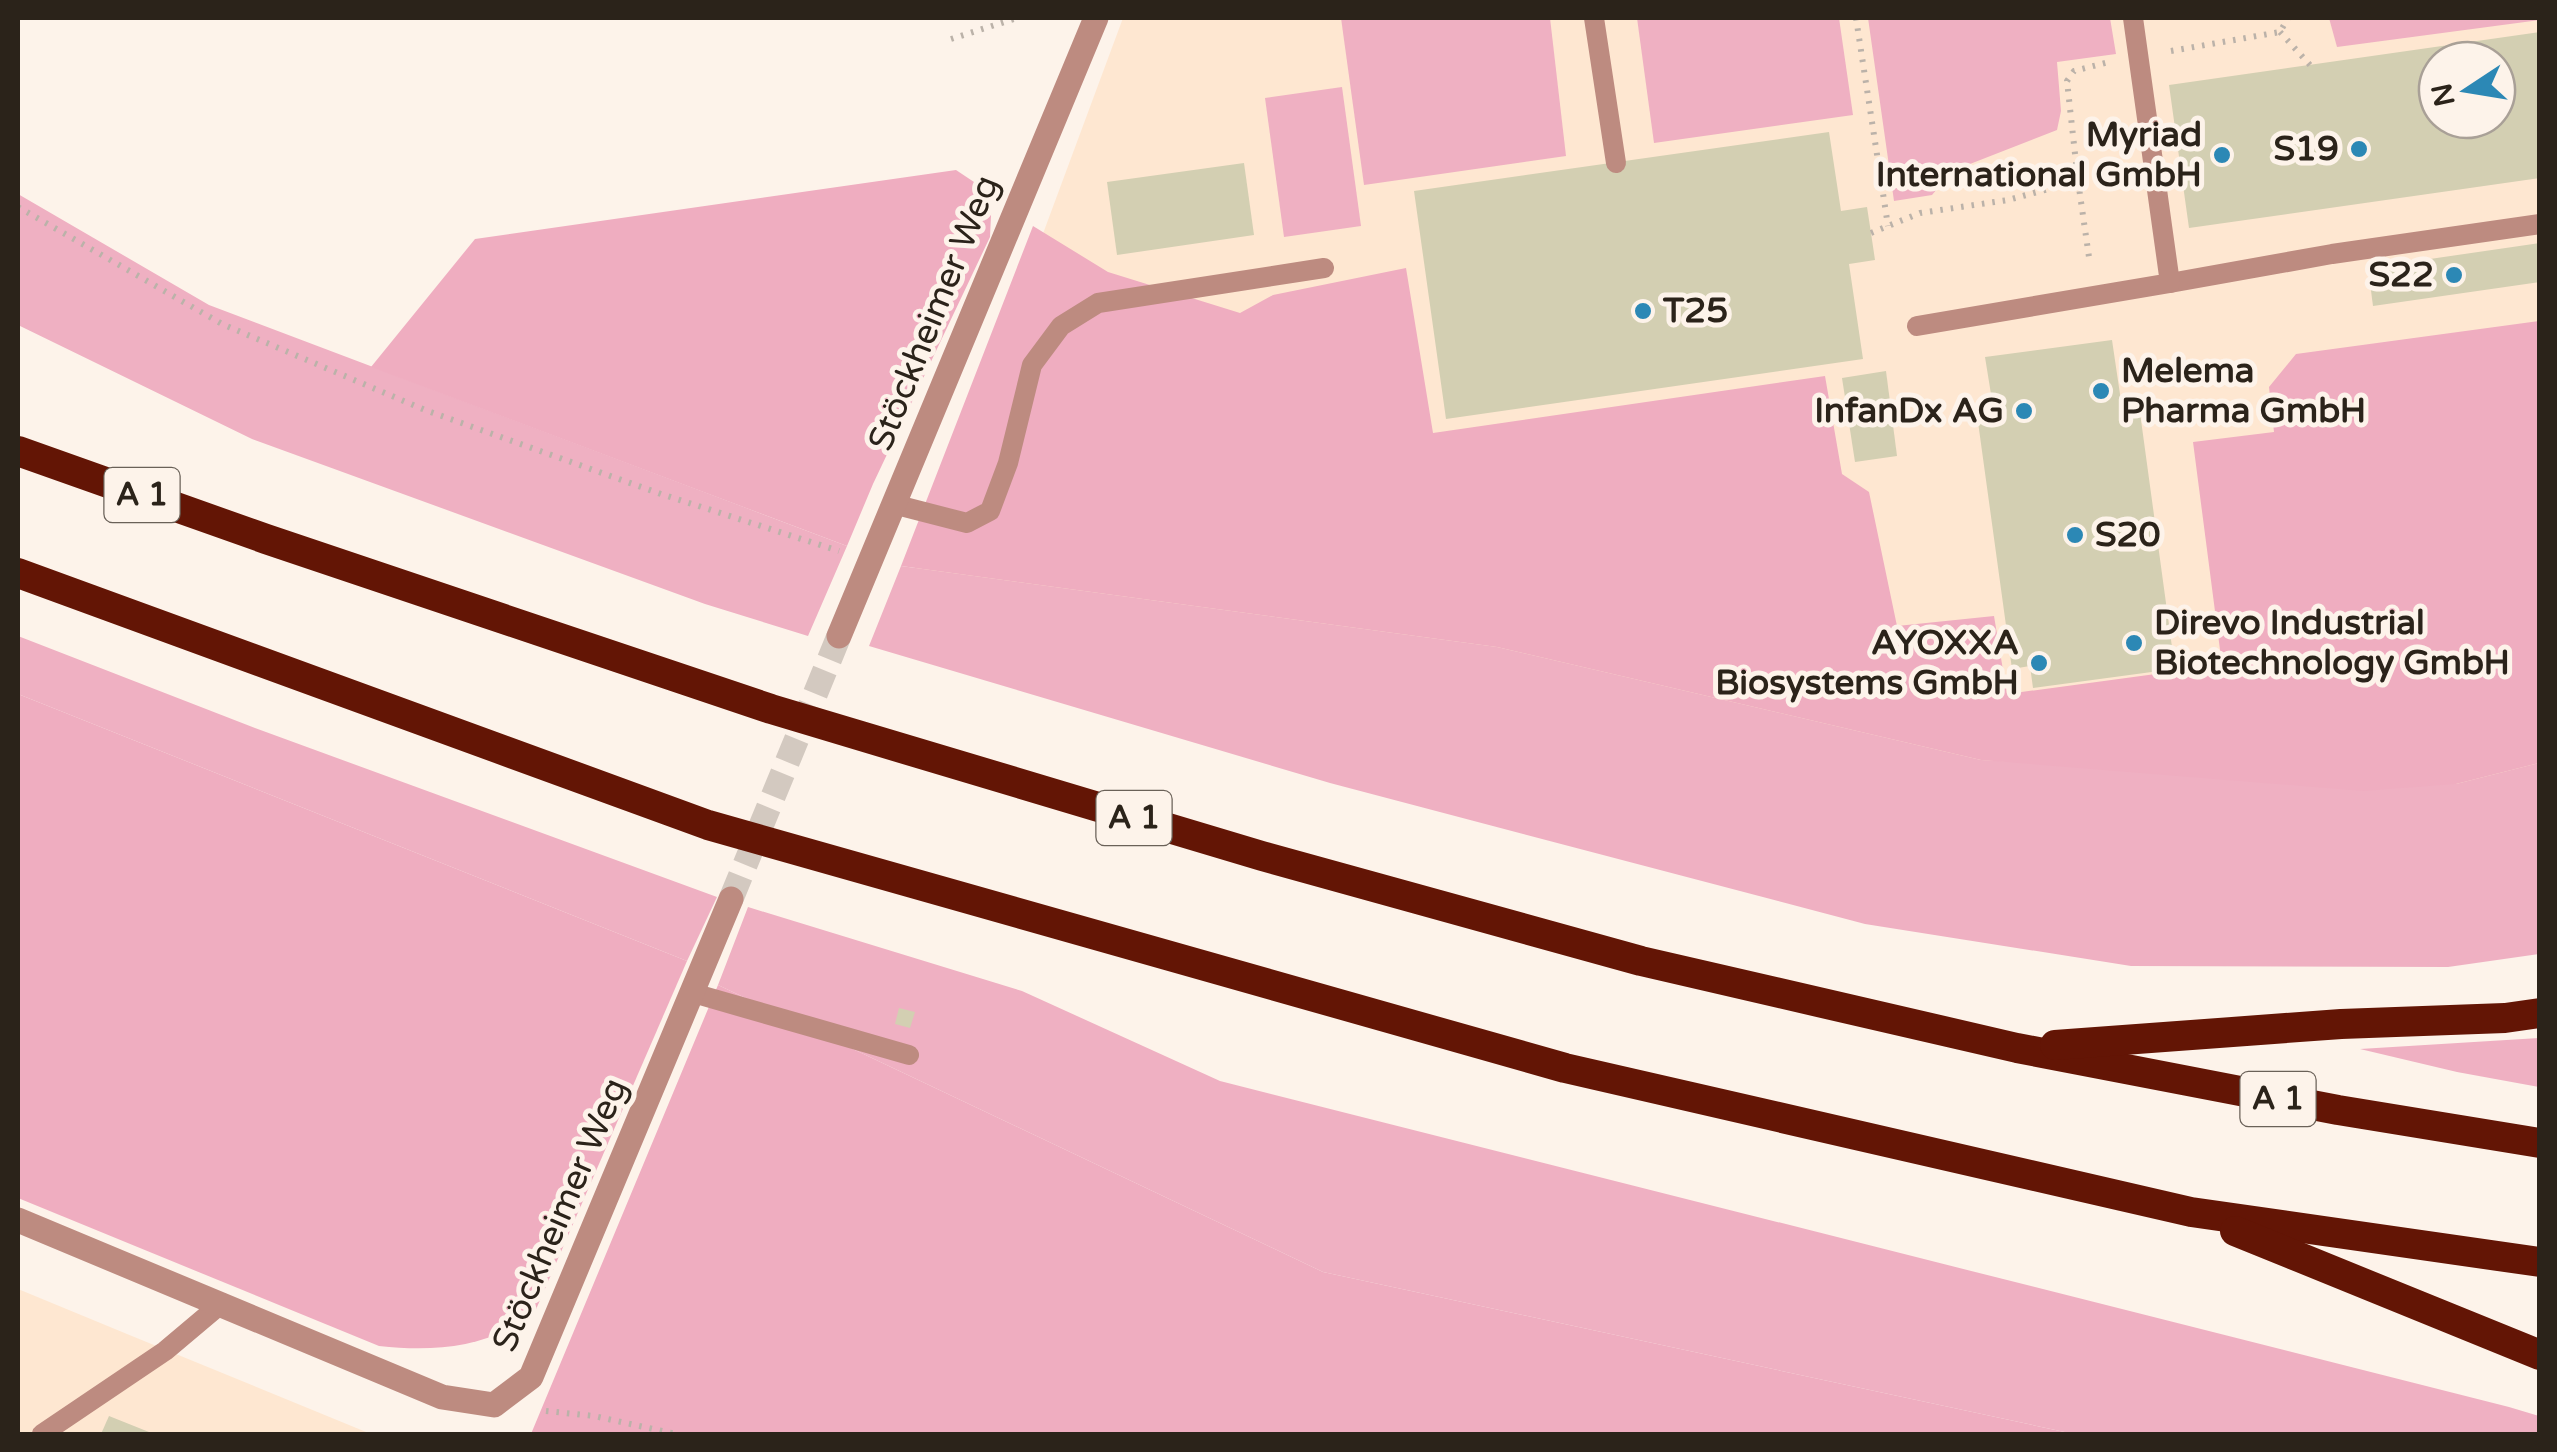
<svg xmlns="http://www.w3.org/2000/svg" width="2557" height="1452" font-family="'Varela Round',sans-serif">
<style>
.built{fill:#fee7d1;fill-rule:evenodd}
.green{fill:#efb0c2}
.forest{fill:#efadc0}
.building{fill:#d3cfb2;fill-rule:evenodd}
.lines{fill:none;stroke-linecap:round;stroke-linejoin:round}
.minor-tunnel{stroke:#d3c9c0;stroke-width:25;stroke-dasharray:25 12;stroke-linecap:butt}
.path{stroke:#bbb2a9;stroke-width:6;stroke-dasharray:2.5 8;stroke-linecap:butt}
.service{stroke:#bd8b80;stroke-width:20}
.minor{stroke:#bd8b80;stroke-width:25}
.motorway{stroke:#631505;stroke-width:30}
.poi-dot{fill:#2c88b5;stroke:#fdf3ea;stroke-width:4}
.labels{text-anchor:middle;dominant-baseline:central;stroke-width:10;stroke-linejoin:round;paint-order:stroke}
.shield{fill:#fdf3ea;stroke:#6a6158;stroke-width:2.5}
.shield-label{font-size:32px;font-weight:bold;fill:#2b231a}
.poi-label{font-size:35px;font-weight:bold;fill:#2b231a;stroke:#fdf3ea;text-anchor:end}
.street-label{font-size:35px;fill:#2b231a;stroke:#fdf3ea}
</style>
<rect width="100%" height="100%" fill="#fdf3ea"/>
<g class="built">
<path d="M 1123,18 L 2539,18 L 2539,776 L 2361,800 L 1979,775 L 912,576 L 982,398 ZM 2437,60 L 2497,60 L 2497,120 L 2437,120 Z"/>
<polygon points="18,1289 127,1334 371,1434 18,1434"/>
</g>
<g class="green">
<polygon points="1341,18 1550,18 1566,156 1364,185"/>
<polygon points="1637,18 1839,18 1853,115 1654,143"/>
<polygon points="1868,18 2110,18 2116,54 2057,62 2061,111 2057,130 1952,171 1932,195 1894,201"/>
<polygon points="2329,18 2539,18 2540,20 2337,47"/>
<polygon points="1342,87 1361,226 1284,237 1265,98"/>
<polygon points="18,194 209,305 847,546 808,636 705,604 252,439 18,325"/>
<polygon points="901,566 1497,647 1981,760 2456,784 2539,763 2539,954 2448,967 2131,966 1865,924 1330,783 869,646"/>
<polygon points="18,636 255,728 717,897 687,961 18,694"/>
<polygon points="748,907 1022,991 1220,1081 2509,1407 2539,1416 2539,1434 2074,1434 1323,1272 718,985"/>
<polygon points="2539,1038 2539,1087 2457,1072 2360,1049"/>
</g>
<g class="forest">
<polygon points="956,170 992,194 990,237 873,484 847,546 371,367 475,239"/>
<polygon points="1033,226 1108,272 1240,313 1273,295 1406,268 1433,433 1825,376 1842,474 1869,492 1897,626 1994,616 2007,694 2222,665 2193,442 2274,432 2269,387 2296,354 2539,321 2539,763 2456,784 2363,791 1981,760 1497,647 901,566"/>
<path d="M 18,694 L 687,961 L 534,1314 C 486,1348 435,1352 379,1346 L 18,1198 Z"/>
<polygon points="718,985 1323,1272 2074,1434 531,1434"/>
</g>
<g class="building">
<path d="M 2540,32 L 2540,178 L 2189,228 L 2169,85 ZM 2437,60 L 2497,60 L 2497,120 L 2437,120 Z"/>
<polygon points="1829,132 1841,211 1867,207 1871,233 1875,260 1849,264 1863,359 1446,419 1414,191"/>
<polygon points="1244,163 1254,235 1117,255 1107,182"/>
<polygon points="2540,243 2540,282 2373,306 2368,268"/>
<polygon points="2112,340 2121,401 2138,398 2172,647 2156,650 2159,671 2033,688 2030,666 2012,669 1978,422 1995,419 1985,357"/>
<polygon points="1886,371 1897,456 1855,462 1842,378"/>
<polygon points="899,1008 915,1012 910,1028 895,1024"/>
<polygon points="109,1416 154,1434 101,1434"/>
</g>
<g class="lines">
<polyline class="minor-tunnel" points="731,899 839,636"/>
<g class="path">
<polyline points="1856,18 1888,226"/>
<polyline points="2280,32 2310,65"/>
<polyline points="951,39 1017,18"/>
<polyline points="2171,51 2280,32 2288,18"/>
<polyline points="2078,181 2090,264"/>
<polyline points="18,207 222,324 425,410 661,494 839,551"/>
<polyline points="1871,233 1920,213 2008,200 2078,181 2067,81 2074,71 2109,62"/>
<polyline points="546,1411 594,1416 676,1434"/>
</g>
<g class="service">
<polyline points="1594,18 1616,163"/>
<polyline points="2170,283 2332,254 2540,224"/>
<polyline points="1917,326 2170,283 2133,18"/>
<polyline points="893,504 967,523 990,511 1008,463 1032,365 1061,326 1098,303 1324,268"/>
<polyline points="693,993 909,1055"/>
<polyline points="42,1434 165,1351 222,1303"/>
</g>
<g class="minor">
<polyline points="839,636 1096,18"/>
<polyline points="18,1220 442,1397 494,1405 531,1377 731,899"/>
</g>
<g class="motorway">
<polyline points="18,451 266,539 771,709 1262,856 1641,961 2017,1048 2338,1110 2540,1143"/>
<polyline points="18,573 708,825 1565,1068 2191,1212 2540,1262"/>
<polyline points="2055,1045 2341,1024 2505,1018 2540,1013"/>
<polyline points="2235,1231 2540,1355"/>
</g>
</g>
<g class="poi-dot">
<circle cx="2359" cy="149" r="10"/>
<circle cx="2222" cy="155" r="10"/>
<circle cx="2454" cy="275" r="10"/>
<circle cx="1643" cy="311" r="10"/>
<circle cx="2101" cy="391" r="10"/>
<circle cx="2024" cy="411" r="10"/>
<circle cx="2075" cy="535" r="10"/>
<circle cx="2134" cy="643" r="10"/>
<circle cx="2039" cy="663" r="10"/>
</g>
<g class="labels">
<g class="shield">
<rect x="104.5" y="468" width="75" height="54" rx="8"/>
<rect x="1096.5" y="791" width="75" height="54" rx="8"/>
<rect x="2240.5" y="1072" width="75" height="54" rx="8"/>
</g>
<g class="shield-label">
<text x="142" y="495">A 1</text>
<text x="1134" y="818">A 1</text>
<text x="2278" y="1099">A 1</text>
</g>
<g class="poi-label">
<text x="2202" y="135">Myriad<tspan x="2202" dy="40">International GmbH</tspan></text>
<text x="2339" y="149">S19</text>
<text x="2434" y="275">S22</text>
<text x="1663" y="311" text-anchor="start">T25</text>
<text x="2121" y="371" text-anchor="start">Melema<tspan x="2121" dy="40">Pharma GmbH</tspan></text>
<text x="2004" y="411">InfanDx AG</text>
<text x="2095" y="535" text-anchor="start">S20</text>
<text x="2154" y="623" text-anchor="start">Direvo Industrial<tspan x="2154" dy="40">Biotechnology GmbH</tspan></text>
<text x="2019" y="643">AYOXXA<tspan x="2019" dy="40">Biosystems GmbH</tspan></text>
</g>
<g class="street-label">
<text transform="translate(934 313) rotate(-68)">Stöckheimer Weg</text>
<text transform="translate(560 1215) rotate(-67)">Stöckheimer Weg</text>
</g>
</g>
<rect width="2557" height="1452" fill="none" stroke="#2b231a" stroke-width="40"/>
<g transform="translate(2467 90) rotate(258)"><circle r="48" fill="#fdf3ea" stroke="#a9a097" stroke-width="2.5"/>
<path d="M0-8L18 38L0 25L-18 38Z" fill="#2c88b5"/>
<text y="-15" font-size="28" font-weight="bold" text-anchor="middle" fill="#2b231a">N</text>
</g>
</svg>
